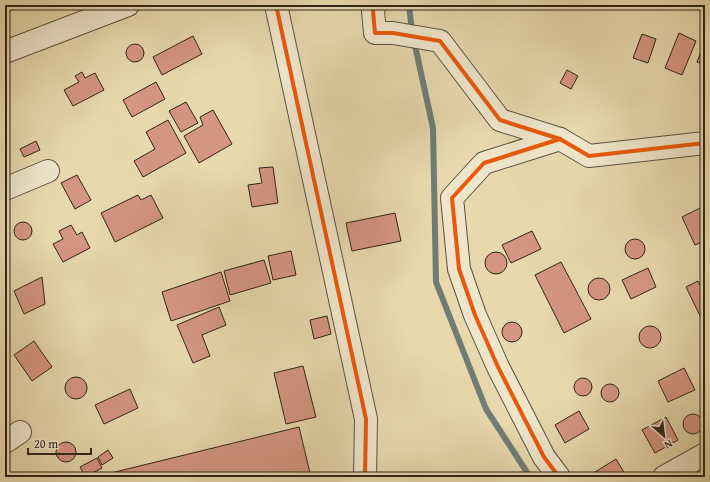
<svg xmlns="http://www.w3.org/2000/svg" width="710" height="482" font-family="'Gentium Book Plus',serif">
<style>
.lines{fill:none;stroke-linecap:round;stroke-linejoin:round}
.stream{stroke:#707d77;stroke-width:6}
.building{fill:#d49581;stroke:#2f2519}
.minor-casing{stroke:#5d523e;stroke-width:24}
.minor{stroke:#efe6ca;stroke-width:22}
.cycleway-casing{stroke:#efe6ca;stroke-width:6}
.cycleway{stroke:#e8590c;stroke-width:4}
</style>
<rect width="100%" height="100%" fill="#e7d8ae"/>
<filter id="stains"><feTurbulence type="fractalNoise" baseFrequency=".005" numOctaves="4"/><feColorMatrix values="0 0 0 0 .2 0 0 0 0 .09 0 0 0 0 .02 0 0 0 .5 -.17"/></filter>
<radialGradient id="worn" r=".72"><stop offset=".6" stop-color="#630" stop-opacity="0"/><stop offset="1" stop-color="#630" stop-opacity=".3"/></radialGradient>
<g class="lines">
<g class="stream">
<polyline points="409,5 412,32"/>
<polyline points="414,41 433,128 436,282 486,409 530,477"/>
</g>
</g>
<g class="building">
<polygon points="679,33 696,41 682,75 665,68"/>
<polygon points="642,34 656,39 648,63 633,58"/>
<polygon points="193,36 202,54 162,75 153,57"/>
<polygon points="705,42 705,65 697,62"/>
<circle cx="135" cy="53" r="9"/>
<polygon points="567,70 578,76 571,89 560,83"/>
<polygon points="82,72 85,78 95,73 104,90 73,106 64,90 79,82 75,76"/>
<polygon points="156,82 165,99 132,117 123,100"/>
<polygon points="186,102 198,123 181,132 169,111"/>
<polygon points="213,110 232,144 199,163 184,136 203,125 200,117"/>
<polygon points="168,120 186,153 143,177 134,161 155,149 146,132"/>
<polygon points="36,141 40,150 24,157 20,149"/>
<polygon points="273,167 278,203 252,207 248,185 262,183 259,168"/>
<polygon points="77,175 91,200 75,209 61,183"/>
<polygon points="138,195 141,200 151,195 163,218 115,242 101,213"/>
<polygon points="702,207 705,213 705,241 695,245 682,217"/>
<polygon points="395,213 401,241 352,251 346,223"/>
<circle cx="23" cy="231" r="9"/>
<polygon points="71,225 77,235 82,232 90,248 63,262 53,244 63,239 59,231"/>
<polygon points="532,231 541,249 511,263 502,245"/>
<circle cx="635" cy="249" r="10"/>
<polygon points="291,251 296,275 273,280 268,256"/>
<circle cx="496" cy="263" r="11"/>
<polygon points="264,260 271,283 230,295 224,271"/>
<polygon points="561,262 591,319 564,333 535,275"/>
<polygon points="648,268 656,287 631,299 622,280"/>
<polygon points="221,272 230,301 171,321 162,292"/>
<polygon points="42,277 45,304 24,314 14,291"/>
<circle cx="599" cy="289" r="11"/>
<polygon points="698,281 705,295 705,326 686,287"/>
<polygon points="219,307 226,325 202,335 210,356 193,363 177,325"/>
<polygon points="327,316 331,334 314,339 310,320"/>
<circle cx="512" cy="332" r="10"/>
<circle cx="650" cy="337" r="11"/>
<polygon points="34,341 52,367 32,381 14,355"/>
<polygon points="303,366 316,417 286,424 274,373"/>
<polygon points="684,368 695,390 668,402 658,381"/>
<circle cx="76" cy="388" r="11"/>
<circle cx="583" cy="387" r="9"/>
<circle cx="610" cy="393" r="9"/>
<polygon points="130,389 138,408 104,424 95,405"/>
<polygon points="579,411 589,429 565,443 555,425"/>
<circle cx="693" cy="424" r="10"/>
<polygon points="666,417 678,440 655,453 642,430"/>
<polygon points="299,427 311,477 116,477 115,472"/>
<circle cx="66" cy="452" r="10"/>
<polygon points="108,450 113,458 102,465 98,457"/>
<polygon points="97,458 102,468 85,477 80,467"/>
<polygon points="616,459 625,474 620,477 587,477"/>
</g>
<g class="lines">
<defs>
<g id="minor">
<polyline points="276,5 366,419 365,477"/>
<polyline points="375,5 373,11 375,33 393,33 440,41 500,120 560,139 589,156 705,143"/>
<polyline points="5,52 128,5"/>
<polyline points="5,189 48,171"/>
<polyline points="5,442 20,432"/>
<polyline points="559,477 544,457 498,367 475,315 459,269 452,198 484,163 560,139"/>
<polyline points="664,477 705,454"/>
</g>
</defs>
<use href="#minor" class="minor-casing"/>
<use href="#minor" class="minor"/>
<defs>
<g id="cycleway">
<polyline points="276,5 366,419 365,477"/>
<polyline points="375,5 373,11 375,33 393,33 440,41 500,120 560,139 589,156 705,143"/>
<polyline points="559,477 544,457 498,367 475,315 459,269 452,198 484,163 560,139"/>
</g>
</defs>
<use href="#cycleway" class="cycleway-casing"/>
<use href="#cycleway" class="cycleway"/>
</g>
<rect width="710" height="482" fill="none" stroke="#e7d8ae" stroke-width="20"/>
<rect x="6" y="6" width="698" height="470" fill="none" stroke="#2f2519" stroke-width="2"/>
<rect x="10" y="10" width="690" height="462" fill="none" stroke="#2f2519"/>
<g transform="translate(664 436) rotate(152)" stroke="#efe6ca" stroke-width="3" paint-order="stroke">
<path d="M0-3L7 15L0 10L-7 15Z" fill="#2f2519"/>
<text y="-6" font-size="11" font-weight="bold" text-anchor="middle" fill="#2f2519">N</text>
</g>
<path d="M28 448v6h63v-6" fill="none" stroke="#2f2519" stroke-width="2"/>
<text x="34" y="448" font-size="12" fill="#2f2519" stroke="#efe6ca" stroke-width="3" paint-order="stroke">20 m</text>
<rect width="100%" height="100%" filter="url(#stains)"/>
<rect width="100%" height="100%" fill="url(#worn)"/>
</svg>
